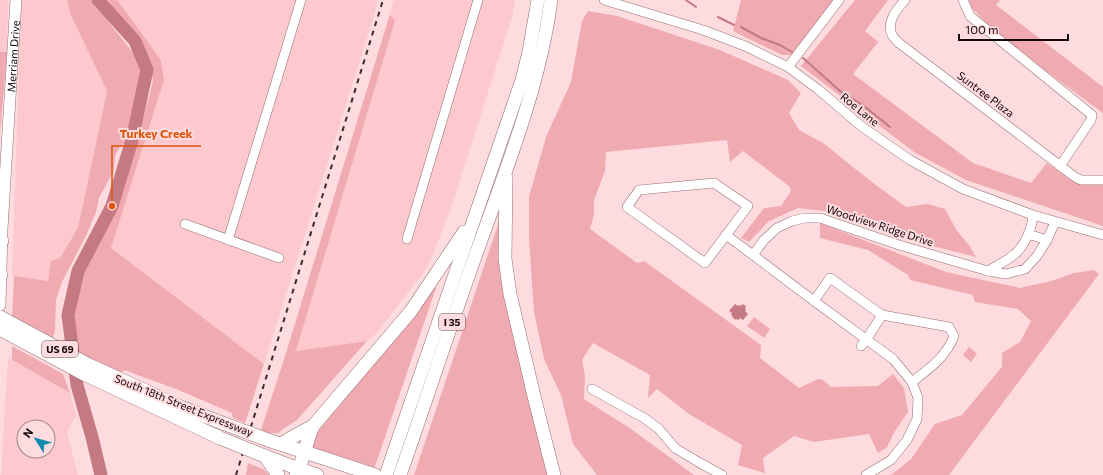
<svg xmlns="http://www.w3.org/2000/svg" width="1103" height="475" font-family="Commissioner,sans-serif">
<style>
.built{fill:#fdc9ce;fill-rule:evenodd}
.green{fill:#f0aab1}
.water{fill:#c57982}
.lines{fill:none;stroke-linecap:round;stroke-linejoin:round}
.stream{stroke:#c57982;stroke-width:2}
.river{stroke:#c57982;stroke-width:13}
.minor-casing{stroke:#946e71;stroke-width:10}
.major-casing{stroke:#946e71;stroke-width:12}
.highway-casing{stroke:#946e71;stroke-width:14}
.minor{stroke:#fff;stroke-width:9}
.major{stroke:#fff;stroke-width:11}
.highway{stroke:#fff;stroke-width:13}
.rail{stroke:#3c2c2e;stroke-width:2;stroke-dasharray:5 5;stroke-linecap:butt}
.highway-bridge-casing{stroke:#946e71;stroke-width:14;stroke-linecap:butt}
.highway-bridge{stroke:#fff;stroke-width:13}
.labels{text-anchor:middle;dominant-baseline:central;stroke-width:4;stroke-linejoin:round;paint-order:stroke}
.shield{fill:#fedbde;stroke:#5a4749;stroke-width:1}
.shield-label{font-size:10px;font-weight:bold;fill:#140709}
.street-label{font-size:11px;fill:#140709;stroke:#fedbde}
.leader{fill:none;stroke:#dd550c;stroke-width:1.5}
.callout-dot{fill:#dd550c;stroke:#fedbde;stroke-width:1.5}
.callout-label{font-size:12px;text-anchor:middle;font-weight:bold;fill:#dd550c;stroke:#fedbde;stroke-width:4;stroke-linejoin:round;paint-order:stroke}
</style>
<rect width="100%" height="100%" fill="#fedbde"/>
<g class="built">
<polygon points="0,0 8,0 7,52 0,52"/>
<polygon points="21,0 67,0 70,13 107,91 78,228 60,258 51,262 48,281 12,276"/>
<polygon points="117,0 378,0 373,19 264,364 111,248 164,80 161,61 151,46"/>
<polygon points="394,0 515,0 512,17 450,211 430,262 421,276 374,336 367,341 296,351 395,21 390,14"/>
<path d="M 8,358 L 70,393 L 76,415 L 67,432 L 78,475 L 1,475 ZM 24,427 L 48,427 L 48,451 L 24,451 Z"/>
</g>
<g class="green">
<polygon points="67,0 91,0 96,8 104,16 137,58 142,73 134,108 131,126 128,137 126,142 119,148 115,156 114,170 99,198 96,212 86,236 62,282 56,300 55,330 52,341 12,319 14,276 48,281 51,261 60,258 78,228 107,91 70,13"/>
<polygon points="108,0 117,0 151,46 161,61 164,80 111,248 264,364 245,423 233,418 232,413 176,389 124,370 121,374 79,356 73,324 73,309 77,290 84,268 111,218 120,198 150,94 153,80 151,69 137,35 113,8"/>
<polygon points="741,0 834,0 791,55 782,55 733,31"/>
<polygon points="855,0 888,0 865,31 878,42 853,74 973,163 1031,183 1047,163 1069,179 1080,184 1103,184 1103,226 966,180 914,152 801,66"/>
<polygon points="969,0 1000,0 996,5 1103,87 1103,113 1002,39 972,8"/>
<polygon points="588,11 617,16 720,50 788,80 801,93 789,113 799,130 823,143 873,183 906,207 928,204 945,209 957,231 969,245 976,257 925,244 834,212 798,208 769,221 749,242 741,238 764,208 781,206 791,191 790,187 743,151 730,162 727,140 606,152 605,171 594,200 594,215 590,229 637,263 644,261 761,345 760,358 799,388 818,379 823,380 831,387 878,386 893,374 904,388 908,412 895,431 887,447 878,453 869,434 814,442 794,436 763,458 765,473 738,465 742,445 689,414 657,389 648,398 650,375 593,343 582,360 585,376 584,399 631,429 694,475 597,475 573,444 561,395 544,359 534,312 529,238 529,197 546,137 571,82 582,21"/>
<polygon points="390,14 395,21 296,351 367,341 297,420 283,429 279,433 269,433 261,430 286,353"/>
<polygon points="0,52 7,52 0,133"/>
<polygon points="500,219 548,475 414,475"/>
<polygon points="820,223 946,272 1020,288 1051,281 1074,273 1094,270 1099,274 949,475 891,475 911,459 935,424 962,415 1002,367 1002,353 1020,342 1031,321 1018,309 975,302 973,295 910,280 908,275 868,250 820,238"/>
<polygon points="433,287 436,288 372,475 365,475 368,465 309,446 316,434 375,362"/>
<polygon points="754,317 770,329 764,338 747,326"/>
<polygon points="12,346 63,374 70,393 12,360"/>
<polygon points="969,347 977,354 971,362 963,355"/>
<polygon points="248,463 263,469 270,475 246,475"/>
</g>
<polygon class="water" points="735,304 738,306 739,305 741,306 742,304 746,306 745,308 746,309 745,311 748,314 743,320 740,318 739,320 737,319 736,320 732,317 733,316 731,315 732,313 729,311"/>
<g class="lines">
<g class="stream">
<polyline points="686,0 696,7"/>
<polyline points="718,17 734,25"/>
<polyline points="741,27 761,38 780,45 792,52"/>
<polyline points="803,58 840,91 864,106 890,127"/>
</g>
<polyline class="river" points="98,0 135,41 147,70 132,140 112,206 78,271 68,315 77,385 92,437 101,475"/>
<defs>
<g id="minor">
<polyline points="604,0 703,30 745,46 788,67 819,90 861,126 910,160 963,189 1033,215 1103,235"/>
<path d="M 905,0 C 897,9 886,22 892,35 C 894,38 897,41 899,43 L 1075,177 L 1081,180 L 1103,180"/>
<polyline points="963,0 970,16 1092,115 1091,120 1060,166"/>
<polyline points="788,67 839,0"/>
<polygon points="714,183 748,206 705,263 627,207 639,190"/>
<polyline points="185,224 279,258"/>
<polyline points="1028,234 1047,240"/>
<polyline points="726,235 753,255 814,301 893,359 912,382"/>
<polyline points="407,239 478,0"/>
<polyline points="228,240 301,0"/>
<polyline points="753,255 764,240 777,228 792,221 805,218 820,218 899,245 988,271 1006,274 1025,269 1037,256 1047,240 1055,222"/>
<path d="M 988,271 C 996,266 1008,260 1015,254 C 1025,245 1032,229 1033,215"/>
<polyline points="814,301 830,278 882,315 866,340 861,346"/>
<polyline points="592,389 644,418 658,428 675,448 700,463 722,475"/>
<path d="M 866,475 L 891,460 L 907,440 L 917,419 L 918,398 L 912,382 C 929,369 946,357 954,336 L 949,327 L 882,315"/>
</g>
<g id="major">
<path id="s1" d="M 0,305 L 2,229 L 16,0"/>
</g>
<g id="highway">
<polyline points="506,178 505,259 510,294 534,396 554,475"/>
<polyline points="0,243 2,241"/>
<polyline points="0,274 1,275"/>
<polyline points="0,317 89,365 181,407 225,424"/>
<polyline points="0,329 82,373 220,438"/>
<polyline points="268,440 375,475"/>
<polyline points="281,444 291,438 313,426"/>
<polyline points="262,455 299,469 317,475"/>
<polyline points="265,456 278,475"/>
<path d="M 296,475 C 304,460 306,442 313,426 L 411,311 L 464,232"/>
<polyline points="386,475 522,80 529,52 538,0"/>
<path d="M 400,475 C 427,398 452,320 480,243 C 508,164 540,84 551,0"/>
</g>
</defs>
<use href="#minor" class="minor-casing"/>
<use href="#major" class="major-casing"/>
<use href="#highway" class="highway-casing"/>
<use href="#minor" class="minor"/>
<use href="#major" class="major"/>
<use href="#highway" class="highway"/>
<polyline class="rail" points="236,475 383,0"/>
<defs>
<g id="highway-bridge">
<polyline points="225,424 268,440"/>
<polyline points="220,438 262,455"/>
</g>
</defs>
<use href="#highway-bridge" class="highway-bridge-casing"/>
<use href="#highway-bridge" class="highway-bridge"/>
</g>
<g class="labels">
<g class="shield">
<rect x="439" y="314" width="26" height="16" rx="3"/>
<rect x="42" y="341" width="36" height="16" rx="3"/>
</g>
<g class="shield-label">
<text x="452" y="322">I 35</text>
<text x="60" y="349">US 69</text>
</g>
<g class="street-label">
<text stroke="none"><textPath href="#s1" startOffset="249">Merriam Drive</textPath></text>
<text transform="translate(986 94) rotate(37)">Suntree Plaza</text>
<text transform="translate(860 109) rotate(39)">Roe Lane</text>
<text transform="translate(880 225) rotate(18)">Woodview Ridge Drive</text>
<text transform="translate(184 405) rotate(22)">South 18th Street Expressway</text>
</g>
</g>
<path class="leader" d="M112 206L112 146H201"/>
<circle class="callout-dot" cx="112" cy="206" r="4"/>
<g class="callout-label">
<text x="156" y="138">Turkey Creek</text>
</g>
<g transform="translate(36 439) rotate(307)"><circle r="19" fill="#fedbde" stroke="#a08689"/>
<path d="M0-3L7 15L0 10L-7 15Z" fill="#108dae"/>
<text y="-6" font-size="11" font-weight="bold" text-anchor="middle" fill="#140709">N</text>
</g>
<path d="M959 34v6h109v-6" fill="none" stroke="#140709" stroke-width="2"/>
<text x="965" y="34" font-size="12" fill="#140709" stroke="#fedbde" stroke-width="3" paint-order="stroke">100 m</text>
</svg>
